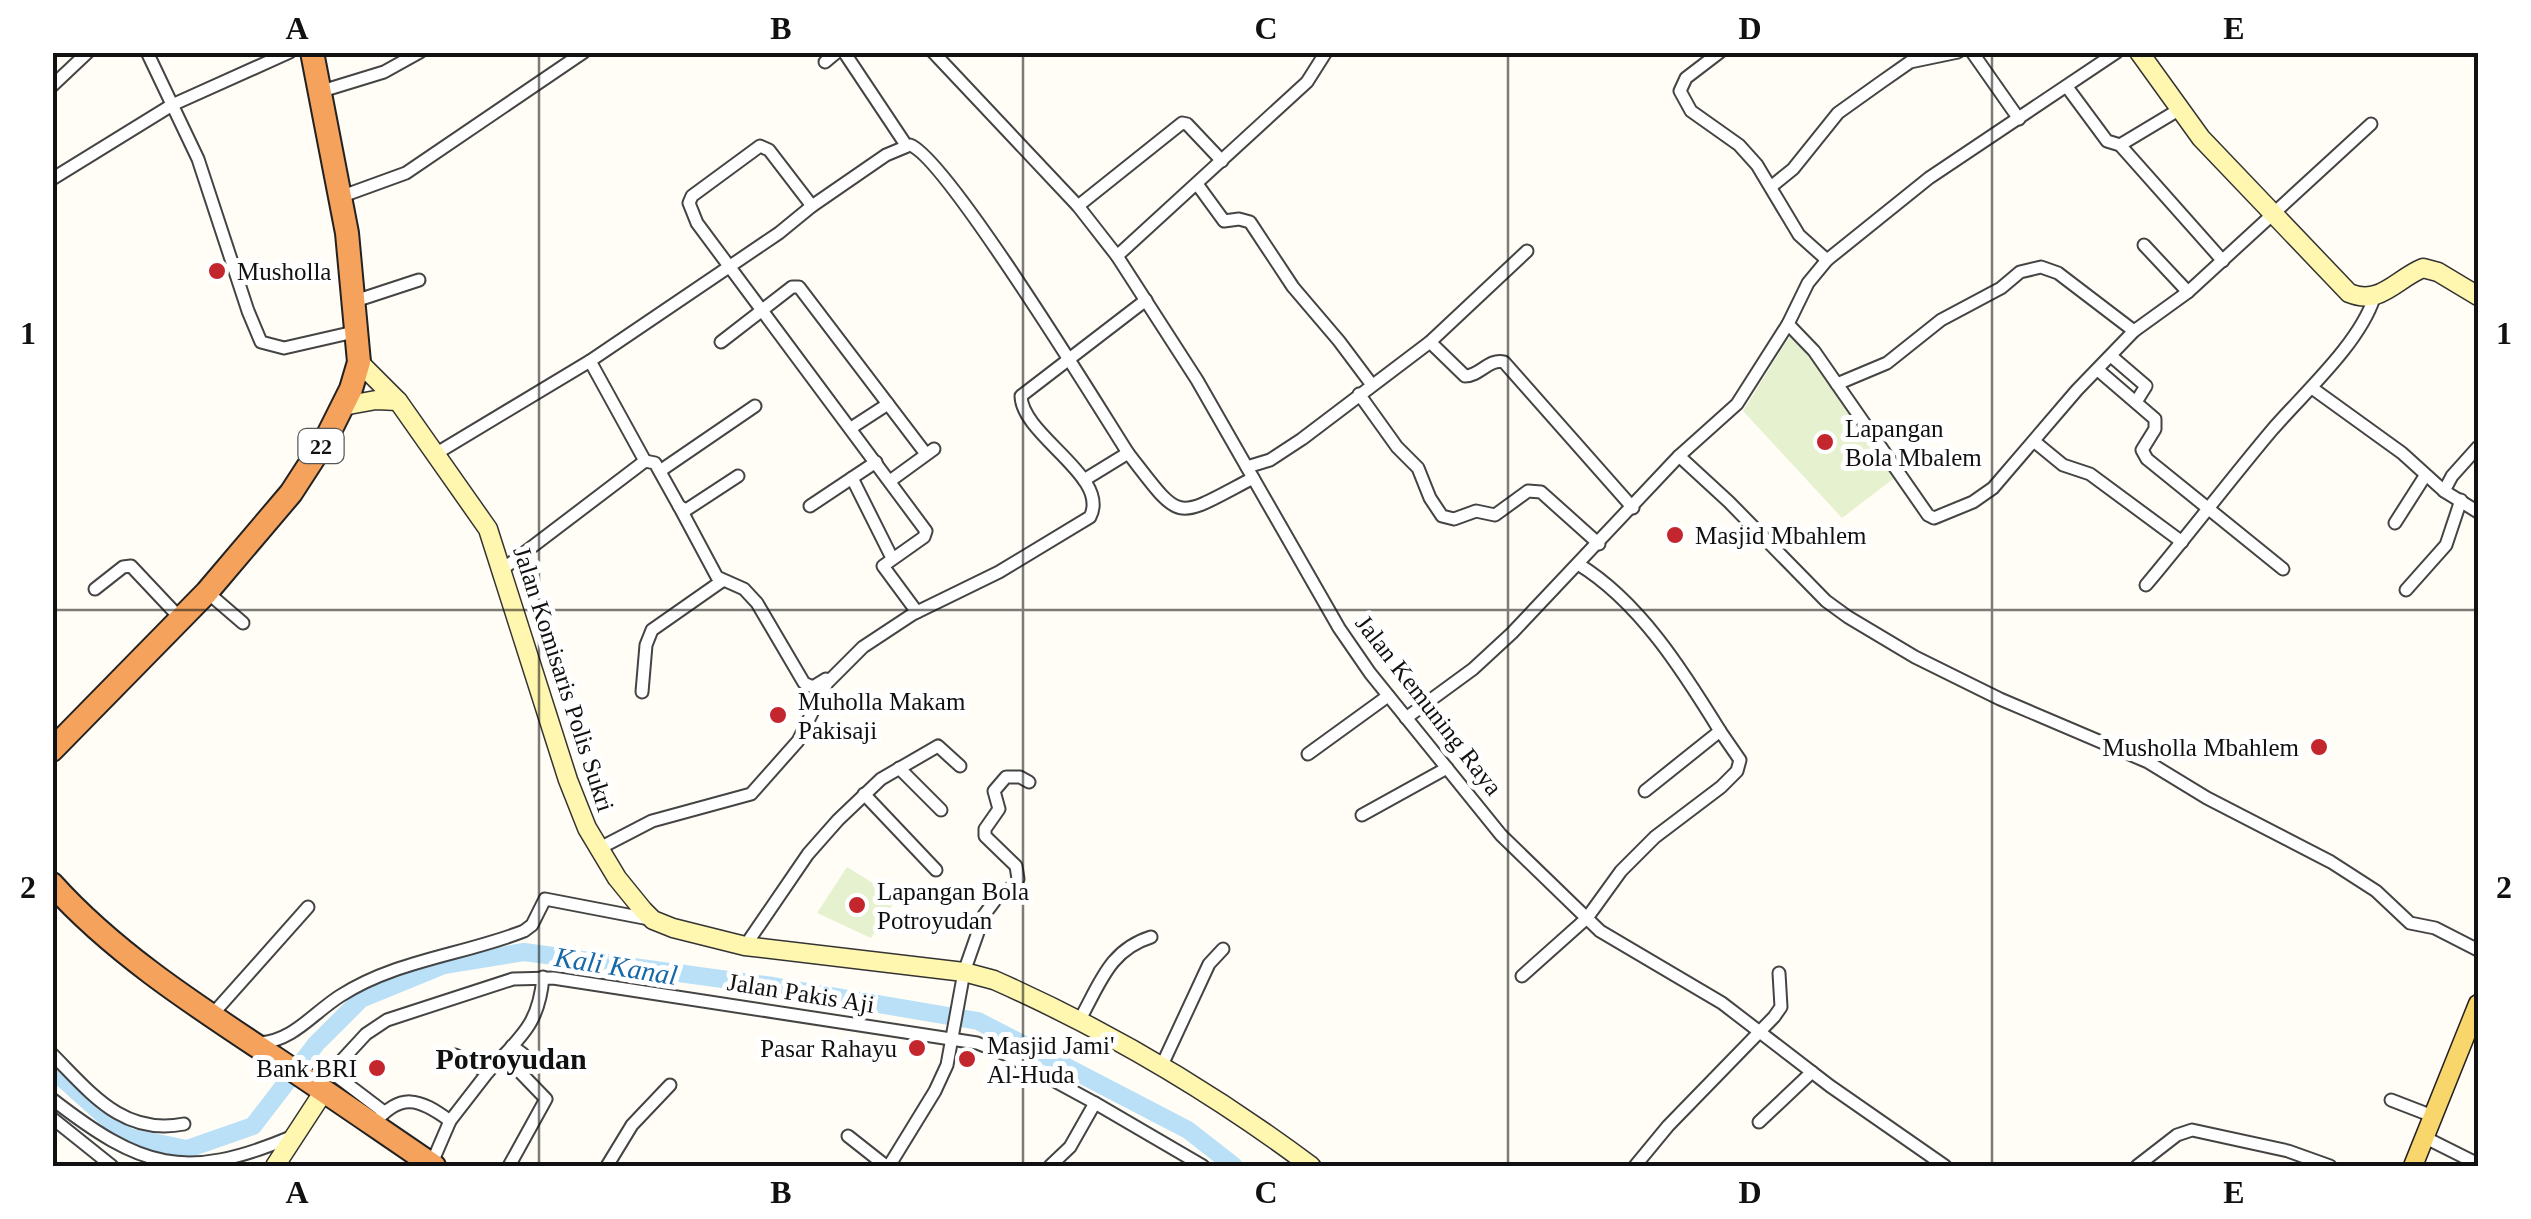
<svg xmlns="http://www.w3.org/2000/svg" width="2531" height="1219" font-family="Georgia,serif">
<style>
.pitch{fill:#e6f2cf}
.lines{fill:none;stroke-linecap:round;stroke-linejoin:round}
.river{stroke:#b9e0f7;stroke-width:18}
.street-casing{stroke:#444;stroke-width:15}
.secondary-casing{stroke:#333;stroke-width:21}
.primary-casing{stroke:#222;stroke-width:21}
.highway-casing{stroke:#222;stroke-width:26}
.street{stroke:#fff;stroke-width:11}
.secondary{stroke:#fff6b0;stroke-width:18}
.primary{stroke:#f9d66b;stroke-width:18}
.highway{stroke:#f5a25d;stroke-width:22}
.grid{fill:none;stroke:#111;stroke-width:2.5;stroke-opacity:0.55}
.poi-dot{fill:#c4262e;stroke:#fff;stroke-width:4}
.labels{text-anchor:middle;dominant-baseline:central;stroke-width:10;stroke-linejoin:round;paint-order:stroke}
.shield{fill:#fff;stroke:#585858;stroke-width:2.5}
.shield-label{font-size:22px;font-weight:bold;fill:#111}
.poi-label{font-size:25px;fill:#111;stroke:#fff;text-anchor:start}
.street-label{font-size:25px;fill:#111;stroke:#fff}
.water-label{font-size:28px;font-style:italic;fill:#1768a6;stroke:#fff}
.quarter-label{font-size:30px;font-weight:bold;fill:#111;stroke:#fff}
.neatline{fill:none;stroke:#111;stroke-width:4}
.grid-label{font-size:32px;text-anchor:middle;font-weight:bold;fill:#111}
</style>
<rect width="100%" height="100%" fill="#fffdf5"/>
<g class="pitch">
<polygon points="1793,331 1901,473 1842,518 1743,411"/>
<polygon points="847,867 897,898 871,938 817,913"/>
</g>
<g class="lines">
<polyline class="river" points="52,1069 128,1137 187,1149 253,1126 316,1044 361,999 444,965 524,952 773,986 978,1021 1188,1130 1234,1166"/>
<defs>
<g id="street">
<polyline points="147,52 198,159 248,311 261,342 284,348 354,332"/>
<polyline points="844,52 906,145"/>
<polyline points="933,52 1078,206 1117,256 1197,380 1339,628 1370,673 1501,835 1600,931 1722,1003 1830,1086 1945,1166"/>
<polyline points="1720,52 1686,78 1680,91 1691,111 1739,145 1757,165 1799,235 1827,260"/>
<polyline points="1972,52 2019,119"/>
<polyline points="825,62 837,52"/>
<polyline points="52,86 88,52"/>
<polyline points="2067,87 2107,141 2120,145 2223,261"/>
<polyline points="322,91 384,72 420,52"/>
<polyline points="2120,145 2180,109"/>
<polyline points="52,179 172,105 290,52"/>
<polyline points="1197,184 1224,221 1239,219 1250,222 1293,287 1339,341 1372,385"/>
<polyline points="1772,186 1793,169 1838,113 1880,83 1910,62 1958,52"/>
<polyline points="340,197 406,173 584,52"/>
<polyline points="812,206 769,150 760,146 692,196 689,203 697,223 926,531 924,537 883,566 917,612"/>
<polyline points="1078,206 1182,123 1187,124 1222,161"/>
<polyline points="2144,245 2188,292"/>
<polyline points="1117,256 1307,82 1326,52"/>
<polyline points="352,302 419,280"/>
<polyline points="1788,324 1814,351 1928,515 1934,518 1973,502 1993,488 2077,390 2134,331 2188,292 2371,124"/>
<polyline points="721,342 792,287 799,287 926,454"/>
<path d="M 1430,342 L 1465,376 C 1480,376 1489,358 1504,362 L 1633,508"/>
<polyline points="2111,356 2146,386 2136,402"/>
<polyline points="590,361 645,461"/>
<polyline points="2098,370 2155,419 2155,429 2142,450 2147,459 2283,569"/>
<polyline points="1837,384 1887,363 1941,320 2001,288 2020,272 2041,267 2058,273 2134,331"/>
<polyline points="2312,388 2402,453 2444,491"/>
<polyline points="1359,394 1397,447 1418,468 1430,498 1442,516 1454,519 1476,511 1495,515 1528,491 1541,492 1599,544"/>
<polyline points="851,428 888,404"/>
<polyline points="2035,442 2063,465 2090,474 2182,542"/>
<polyline points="2478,447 2452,476 2444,491 2478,512"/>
<path d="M 437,453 L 590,361 L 779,233 L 812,206 L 886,155 L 910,145 C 946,157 1098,406 1128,453"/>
<polyline points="1679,456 1729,502 1826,601 1848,617 1915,657 2000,699 2148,762 2207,798 2331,862 2376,891 2410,923 2435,928 2478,950"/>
<polyline points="1247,467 1270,460 1302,439 1430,342 1527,251"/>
<polyline points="660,471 755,406"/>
<polyline points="852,478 892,558"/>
<path d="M 1084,480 L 1128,453 C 1183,524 1173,520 1253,478"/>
<polyline points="890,481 934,449"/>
<polyline points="679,506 717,577 744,589 757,603 804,683 813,687 826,679"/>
<polyline points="810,506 876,462"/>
<polyline points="2395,523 2425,476"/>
<path d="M 1578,564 C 1639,601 1683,671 1720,731"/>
<polyline points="503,569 645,461 655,463 679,506 686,510 738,476"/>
<path d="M 2146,585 C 2189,534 2229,481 2272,430 C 2304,393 2359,344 2374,298"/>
<polyline points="95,589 123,567 131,566 180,618"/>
<polyline points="2406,590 2446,545 2461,500"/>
<polyline points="207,592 243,623"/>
<polyline points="642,692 646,645 652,630 722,581"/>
<polyline points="1406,718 1473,669 1512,633 1679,456 1737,404 1788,324 1808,283 1827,260 1929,178 2117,52"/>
<polyline points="1308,754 1388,696"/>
<polyline points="899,768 941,810"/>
<polyline points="864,794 936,870"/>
<polyline points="1362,815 1447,768"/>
<path d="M 598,849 L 652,821 L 751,794 L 798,741 L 827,683 L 863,647 L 913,614 L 999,572 L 1090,517 C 1111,477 1022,436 1021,396 L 1146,300"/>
<polyline points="745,946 808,854 838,820 881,779 938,746 960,766"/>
<polyline points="1522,976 1587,918 1621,871 1655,837 1721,787 1737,771 1740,760 1720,731 1645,791"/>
<polyline points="211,1016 308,907"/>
<path d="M 1079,1021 C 1100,984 1109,950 1151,937"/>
<path d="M 260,1043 C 294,1040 312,1014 340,996 C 396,960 463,955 524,931 L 532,925 L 545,899 L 649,919"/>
<path d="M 52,1054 C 91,1093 123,1136 184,1124"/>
<polyline points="1162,1065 1209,964 1223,949"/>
<polyline points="330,1071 384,1112"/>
<path d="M 488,1072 C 519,1038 539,1026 543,977"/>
<polyline points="318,1086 366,1034 387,1020 513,979 553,978 977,1043 1005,1054 1095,1103 1203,1166"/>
<path d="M 52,1099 C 141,1168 184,1182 291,1137"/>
<polyline points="2391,1100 2435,1117"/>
<polyline points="52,1118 112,1166"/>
<polyline points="1759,1122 1812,1072"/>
<path d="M 374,1124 C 400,1092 419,1098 450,1121"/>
<polyline points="848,1136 886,1166"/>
<polyline points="2426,1138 2478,1164"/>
<polyline points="431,1165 450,1121 488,1072 455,1055"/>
<polyline points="509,1166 546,1099 517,1069 523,1054 512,1046"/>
<polyline points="607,1166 632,1125 670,1085"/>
<polyline points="889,1166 935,1091 947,1065 964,972 984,915 996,899 1016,884 1018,879 1016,866 985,836 985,829 999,809 994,791 1006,777 1020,777 1029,782"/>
<polyline points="1050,1166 1070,1147 1095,1103"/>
<polyline points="1635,1166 1668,1126 1774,1017 1781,1007 1779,973"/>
<polyline points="2137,1166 2177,1135 2192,1130 2288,1151 2330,1166"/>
</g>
<g id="secondary">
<path d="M 2139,52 L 2201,138 L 2349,293 C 2380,306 2396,279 2423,268 L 2438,272 L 2478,296"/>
<path d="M 359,362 L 398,401 L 488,529 L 568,780 L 587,828 L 617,878 L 643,910 L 653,920 L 673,928 L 745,946 L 964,972 L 994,980 C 1107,1030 1212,1092 1311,1166"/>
<polyline points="343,406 376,400 398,401"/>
<polyline points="275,1166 324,1091"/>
</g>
<polyline id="primary" points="2413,1166 2478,1004"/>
<g id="highway">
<polyline points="52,750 207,592 291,493 326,439 351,389 359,362 347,233 312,52"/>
<path d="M 52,884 C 115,954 198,1007 275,1058 C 329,1094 381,1130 434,1166"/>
</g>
</defs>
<use href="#street" class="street-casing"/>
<use href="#secondary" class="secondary-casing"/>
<use href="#primary" class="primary-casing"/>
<use href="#highway" class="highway-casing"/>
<use href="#street" class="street"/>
<use href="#secondary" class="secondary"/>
<use href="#primary" class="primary"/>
<use href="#highway" class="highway"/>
</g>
<path class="grid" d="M 539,52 L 539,1166M 1023,52 L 1023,1166M 1508,52 L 1508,1166M 1992,52 L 1992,1166M 52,610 L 2478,610"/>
<g class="poi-dot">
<circle cx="217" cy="271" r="10"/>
<circle cx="1825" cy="442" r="10"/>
<circle cx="1675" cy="535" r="10"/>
<circle cx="778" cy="715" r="10"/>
<circle cx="2319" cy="747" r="10"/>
<circle cx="857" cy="905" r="10"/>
<circle cx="917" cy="1048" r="10"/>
<circle cx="967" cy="1059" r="10"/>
<circle cx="377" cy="1068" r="10"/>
</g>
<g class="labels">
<rect class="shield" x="298.5" y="429" width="45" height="34" rx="8"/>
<g class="shield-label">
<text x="321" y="446">22</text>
</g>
<g class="poi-label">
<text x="237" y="271">Musholla</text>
<text x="1845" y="428">Lapangan<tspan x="1845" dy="29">Bola Mbalem</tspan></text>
<text x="1695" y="535">Masjid Mbahlem</text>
<text x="798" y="701">Muholla Makam<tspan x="798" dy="29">Pakisaji</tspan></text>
<text x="2299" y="747" text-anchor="end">Musholla Mbahlem</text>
<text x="877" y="891">Lapangan Bola<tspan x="877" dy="29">Potroyudan</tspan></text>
<text x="987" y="1045">Masjid Jami'<tspan x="987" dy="29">Al-Huda</tspan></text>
<text x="897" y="1048" text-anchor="end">Pasar Rahayu</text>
<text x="357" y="1068" text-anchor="end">Bank BRI</text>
</g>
<g class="street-label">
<text transform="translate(564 679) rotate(72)">Jalan Komisaris Polis Sukri</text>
<text transform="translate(1429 705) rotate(52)">Jalan Kemuning Raya</text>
<text transform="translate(801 993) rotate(9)">Jalan Pakis Aji</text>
</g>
<g class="water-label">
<text transform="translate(616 966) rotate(9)">Kali Kanal</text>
</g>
<g class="quarter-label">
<text x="511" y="1058">Potroyudan</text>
</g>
</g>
<rect width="2531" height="1219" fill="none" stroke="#ffffff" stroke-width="110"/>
<rect x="55" y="55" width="2421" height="1109" class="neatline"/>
<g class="grid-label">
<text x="297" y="39">A</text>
<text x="781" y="39">B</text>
<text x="1266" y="39">C</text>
<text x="1750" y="39">D</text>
<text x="2234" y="39">E</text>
<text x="28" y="344">1</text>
<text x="2504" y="344">1</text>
<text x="28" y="898">2</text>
<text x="2504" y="898">2</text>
<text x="297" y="1203">A</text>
<text x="781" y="1203">B</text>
<text x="1266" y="1203">C</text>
<text x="1750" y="1203">D</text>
<text x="2234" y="1203">E</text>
</g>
</svg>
